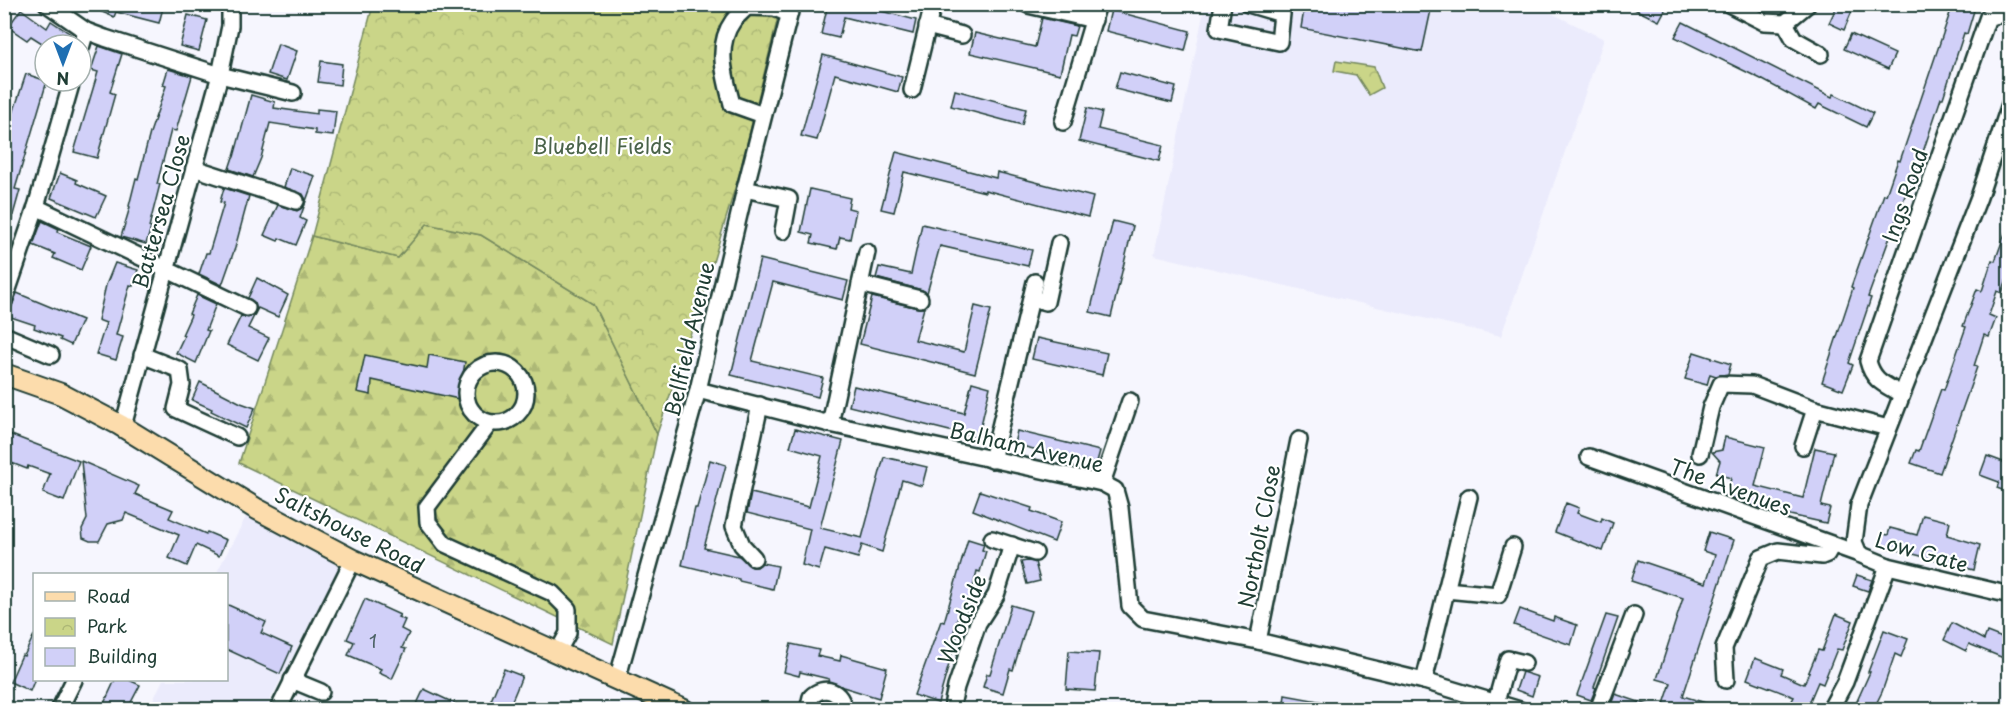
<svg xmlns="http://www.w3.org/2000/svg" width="2014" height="714" font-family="'Playpen Sans',sans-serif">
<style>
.built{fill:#ebebfc}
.forest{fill:url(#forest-firs);stroke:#74895e;stroke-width:1.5}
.park{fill:url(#park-crowns);stroke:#74895e;stroke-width:1.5}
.building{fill:#d1d0f8;stroke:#1f3d34;stroke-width:1.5}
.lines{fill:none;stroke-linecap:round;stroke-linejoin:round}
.minor-casing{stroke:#1f3d34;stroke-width:20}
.major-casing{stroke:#1f3d34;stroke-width:24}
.minor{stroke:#fff;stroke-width:15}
.major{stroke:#fcdcac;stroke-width:20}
.labels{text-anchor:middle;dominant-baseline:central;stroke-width:4.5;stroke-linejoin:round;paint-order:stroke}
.number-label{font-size:18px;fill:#4c6265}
.park-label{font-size:21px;fill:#4a6349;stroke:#fff}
.street-label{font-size:21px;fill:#1f3d34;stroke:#fff}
</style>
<defs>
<pattern id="forest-firs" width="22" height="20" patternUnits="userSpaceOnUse" patternTransform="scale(1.5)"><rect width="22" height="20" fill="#cad588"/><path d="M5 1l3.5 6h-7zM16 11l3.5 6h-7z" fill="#adb876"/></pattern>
<pattern id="park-crowns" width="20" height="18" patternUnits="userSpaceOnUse" patternTransform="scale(1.5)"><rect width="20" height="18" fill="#cad588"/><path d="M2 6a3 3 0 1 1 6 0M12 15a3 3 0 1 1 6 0" fill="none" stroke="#adb876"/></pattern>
</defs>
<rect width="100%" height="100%" fill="#f6f6fe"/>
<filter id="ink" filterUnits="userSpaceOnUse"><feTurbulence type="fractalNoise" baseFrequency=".0167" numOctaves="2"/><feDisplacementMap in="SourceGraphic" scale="12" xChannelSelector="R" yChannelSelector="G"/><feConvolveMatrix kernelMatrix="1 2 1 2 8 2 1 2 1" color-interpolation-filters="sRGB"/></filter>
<g filter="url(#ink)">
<g class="built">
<polygon points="1205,5 1535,5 1604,39 1501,336 1154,255"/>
<polygon points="249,511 342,563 265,709 148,710 163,680 226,680 226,574 216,574"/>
</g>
<polygon class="forest" points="427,224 481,235 593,304 657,434 613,644 239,463 312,236 398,258"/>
<g class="park">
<polygon points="373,5 781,5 741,168 702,299 657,434 593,304 481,235 427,224 398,258 312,236"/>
<polygon points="1336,61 1374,67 1382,88 1369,95 1356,75 1334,71"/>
</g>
<g class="building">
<polygon points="83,4 164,4 159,23 116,12 114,17"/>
<polygon points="828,4 854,4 916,20 913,34 844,17 839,38 821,34"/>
<polygon points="1305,4 1407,4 1431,10 1422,52 1301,28"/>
<polygon points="1624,4 1668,4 1659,21"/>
<polygon points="1838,4 1855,4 1844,30 1829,23"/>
<polygon points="1953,4 1976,4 1967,34 1964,33 1943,98 1941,98 1909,194 1906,193 1868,297 1871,298 1849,363 1853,365 1843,390 1822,382 1853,288 1851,287 1884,194 1886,195 1898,160 1900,161"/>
<polygon points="21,9 47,28 51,21 72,35 66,45 45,45 31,36 27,40 8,27"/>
<polygon points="1111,10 1190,31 1185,51 1106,31"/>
<polygon points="188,15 207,20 199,51 180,46"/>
<polygon points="1042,18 1077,26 1074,36 1069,35 1060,74 970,53 975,33 1035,47"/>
<polygon points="1683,22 1832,97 1834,94 1873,113 1866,127 1819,104 1816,109 1761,79 1675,37"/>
<polygon points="1851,34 1895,54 1888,69 1844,49"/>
<polygon points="278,44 297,51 287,80 268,74"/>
<polygon points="99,46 122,54 110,92 115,94 97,158 74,152 98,72 91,70"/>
<polygon points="823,55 902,77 898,92 835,74 817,140 801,136"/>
<polygon points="321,61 342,64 340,85 318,82"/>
<polygon points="168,69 192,76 176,131 171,130 157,184 160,184 149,227 151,228 146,244 121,237 130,207 129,206 136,178 138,179 150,133 166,86 163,85"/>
<polygon points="1120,72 1176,87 1172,103 1115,89"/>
<polygon points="26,74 47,81 15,189 20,190 8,233 4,233 4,141"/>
<polygon points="955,90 1026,109 1022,125 951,106"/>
<polygon points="251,95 275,102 274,108 317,114 317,109 336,111 333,136 315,134 315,130 270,123 261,158 253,177 229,169 233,157 234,157"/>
<polygon points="1087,108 1102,112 1098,129 1163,145 1159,161 1079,141"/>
<polygon points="896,152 996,178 997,172 1093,197 1088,217 985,190 985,192 904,172 894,212 881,209"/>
<polygon points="290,168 315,176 300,218 306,221 296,245 279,238 278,241 264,235 278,205 297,211 305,205 305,198 303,194 284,187"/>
<polygon points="60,173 77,180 76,183 106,196 96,217 51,198"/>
<polygon points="224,188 249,196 235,248 222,285 199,274 206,253 209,253 224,203 220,202"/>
<polygon points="810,189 850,198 848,208 856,210 850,239 840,237 837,249 811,243 813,235 801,232"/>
<polygon points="42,221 59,229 57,232 91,246 81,270 53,258 55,254 33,245"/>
<polygon points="1113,221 1133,226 1111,317 1090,312"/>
<polygon points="922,224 1032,250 1028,266 940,246 927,293 922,290 876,278 879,267 911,274"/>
<polygon points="2008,225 2010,225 2010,270 2002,293 1997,291 1989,315 1996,318 1989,337 1984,335 1974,366 1977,367 1940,473 1911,463 1916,450 1919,451 1941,389 1944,390 1966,327 1963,326 1977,289 1982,291 1992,260 1995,261"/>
<polygon points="760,259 848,281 843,300 773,282 752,361 823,378 818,397 731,375"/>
<polygon points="115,263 138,270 133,286 130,285 116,335 123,337 116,360 96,354 106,323 98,320 106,285"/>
<polygon points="257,278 288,295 278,317 258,308 248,328 269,338 258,360 227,345 241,316 248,318 256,312 255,303 248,298"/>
<polygon points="17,293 82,320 71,345 60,340 61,338 34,328 35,325 8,316"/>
<polygon points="197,295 216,304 206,330 209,331 196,363 176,353 184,336 182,335 191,315 189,314"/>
<polygon points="872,297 918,308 924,308 915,340 964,352 975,306 991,310 975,373 860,344"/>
<polygon points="1037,338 1107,353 1102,375 1032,359"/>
<polygon points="1694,352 1731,364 1728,374 1716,376 1710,374 1707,385 1685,379"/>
<polygon points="365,355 427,368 429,355 465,362 459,399 372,380 371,395 357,392"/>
<polygon points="200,382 241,403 255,408 246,428 211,411 212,409 192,400"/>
<polygon points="972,382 990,387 978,438 849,406 854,386 964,413"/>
<polygon points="795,429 843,441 820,528 862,538 884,457 927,467 922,486 902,480 882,552 862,545 858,558 825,549 819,570 802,565 810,529 747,513 751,493 809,507 822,456 790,447"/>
<polygon points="1017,431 1100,451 1096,465 1014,444"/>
<polygon points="9,434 79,461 64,501 43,493 50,474 28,466 27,469 4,460 4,445"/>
<polygon points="1725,437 1765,447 1755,486 1803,498 1815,448 1834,452 1821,506 1830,508 1826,523 1759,508 1727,496 1731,478 1716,474 1720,461 1712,452 1722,450"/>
<polygon points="1987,456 2006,463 2010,458 2010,493 1997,488 1999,482 1980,475"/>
<polygon points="710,460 726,465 704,548 739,556 752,567 757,567 762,563 778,566 773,589 739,581 739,579 682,565 695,508 697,508"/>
<polygon points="81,461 139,486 135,494 173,510 169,518 206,534 207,532 226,540 219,556 196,545 187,566 169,558 179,535 126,513 123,520 108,524 99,541 90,541 83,538 82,529 87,519"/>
<polygon points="980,491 1032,508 1031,511 1061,522 1054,542 973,510"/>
<polygon points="1566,503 1579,508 1577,513 1601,522 1602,518 1613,523 1603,551 1555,532"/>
<polygon points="1923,515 1950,522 1947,535 1980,545 1974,570 1879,545 1882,534 1888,535 1890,528 1917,535"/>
<polygon points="1709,532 1734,540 1683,696 1719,707 1719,710 1662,710 1671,683 1657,679 1683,598 1631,581 1638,560 1706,583 1715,555 1703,551"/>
<polygon points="968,539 984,544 982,550 986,551 980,572 977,571 967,612 960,610 953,635 957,636 938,703 914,695 941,621 944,622"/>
<polygon points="1027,561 1035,562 1040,581 1027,584 1021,562"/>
<polygon points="1857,575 1872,580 1868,591 1853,586"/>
<polygon points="365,599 400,615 398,617 405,620 401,629 409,633 402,648 406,649 392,679 379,673 381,669 348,655 354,642 347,639"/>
<polygon points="226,604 266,622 261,633 292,647 280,674 226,649"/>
<polygon points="1011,605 1031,611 1013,670 1010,669 1003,693 983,687 987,674 990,674"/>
<polygon points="1520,609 1553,621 1554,617 1577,625 1571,645 1514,625"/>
<polygon points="1836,614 1853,621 1842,650 1837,649 1823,684 1818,682 1806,710 1787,710 1794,697 1747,679 1755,658 1783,669 1781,674 1804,684 1818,650 1822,651"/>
<polygon points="1606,615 1618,618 1594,687 1596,688 1591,700 1577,695"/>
<polygon points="1952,623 1984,640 1987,632 2010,641 2010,651 2006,659 1969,644 1966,651 1944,640"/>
<polygon points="1884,630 1908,639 1901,657 1895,654 1882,692 1873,710 1853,710 1870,672 1868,672"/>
<polygon points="34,635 34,681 30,691 10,682 22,655 24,656"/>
<polygon points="791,644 819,650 817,656 840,661 841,655 887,668 879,698 843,687 828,681 829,679 800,672 799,676 784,672"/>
<polygon points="1069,651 1099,653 1095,691 1066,689"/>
<polygon points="504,669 522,676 516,691 508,710 487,710"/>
<polygon points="1522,672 1538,677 1532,696 1516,690"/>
<polygon points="115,680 129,680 140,685 127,710 101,710"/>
<polygon points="424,689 469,710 424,710 416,706"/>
<polygon points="1615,694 1654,707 1654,710 1609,710"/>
<polygon points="1285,695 1324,702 1323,710 1283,710"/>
</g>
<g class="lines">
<defs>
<g id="minor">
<polyline points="47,4 86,31 105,38 220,75 293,93"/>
<polyline points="1223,4 1219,29 1279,42 1282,14 1248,4"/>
<polyline points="1729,4 1764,22 1785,23 1808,4"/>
<polyline points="1028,5 1094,20"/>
<polyline points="1785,23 1794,39 1821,54"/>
<polyline points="927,26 962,35"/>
<polyline points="81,48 86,31"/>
<polyline points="912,90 933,4"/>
<path d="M 763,115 L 732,104 C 725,77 715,46 733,21 C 737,16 742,12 747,7 L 775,8 L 789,14"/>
<polyline points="1063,122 1098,4"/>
<polyline points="194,168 296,201"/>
<polyline points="745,189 789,199 783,231"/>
<polyline points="36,207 247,308"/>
<polyline points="860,284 920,299"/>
<polyline points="1031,298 1046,302 1059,243"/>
<polyline points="4,301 36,207 72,81"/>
<polyline points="4,335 51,355"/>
<polyline points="142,355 180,370 182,385 176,409 237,437"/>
<circle cx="496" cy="393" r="30"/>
<polyline points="698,390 830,424 1102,483 1115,490 1120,508 1130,606 1143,619 1258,641 1424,681 1520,710"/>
<path d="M 1901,394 C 1884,384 1873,381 1868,361 L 1988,17 L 2010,13"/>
<polyline points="490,423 427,507 428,522 445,544 552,593 568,609 568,633 557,653"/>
<polyline points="830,424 867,252"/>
<polyline points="123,426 220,75 230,26 230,4"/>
<polyline points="1803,446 1815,409"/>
<polyline points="1700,454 1711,407 1721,384 1752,385 1815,409 1888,428"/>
<polyline points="1589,457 1859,554 1888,566 2010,595"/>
<polyline points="992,460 1035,282"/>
<polyline points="1102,483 1130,401"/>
<polyline points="992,539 1035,553"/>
<polyline points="1859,554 1854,542 1859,505 1979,197 2010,104"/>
<polyline points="754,558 742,545 734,526 760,405"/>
<polyline points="1446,590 1498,595 1513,547"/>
<polyline points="1258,641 1299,440"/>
<polyline points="292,680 321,692"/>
<polyline points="617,680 698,390 745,189 792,4"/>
<polyline points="1726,680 1724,648 1761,558 1778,551 1822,556 1827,554 1832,545"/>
<polyline points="1424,681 1469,497"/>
<polyline points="1496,702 1508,659 1524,663"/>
<polyline points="59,710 74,680"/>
<polyline points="278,710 353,560"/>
<path d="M 808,710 L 811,697 C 824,684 843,691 843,710"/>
<polyline points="953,710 953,701 956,687 978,623 996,595 1012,545"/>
<polyline points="1598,710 1634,615"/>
<polyline points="1830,710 1845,682 1888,566"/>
</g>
<polyline id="major" points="4,374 61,394 120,425 255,508 353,560 684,710"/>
</defs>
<use href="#minor" class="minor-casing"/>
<use href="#major" class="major-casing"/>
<use href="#minor" class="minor"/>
<use href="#major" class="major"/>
</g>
</g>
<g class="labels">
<g class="number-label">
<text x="373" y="640">1</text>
</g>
<g class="park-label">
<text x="602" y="145">Bluebell Fields</text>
</g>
<g class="street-label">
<text transform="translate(1904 195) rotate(-71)">Ings Road</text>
<text transform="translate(160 211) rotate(-74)">Battersea Close</text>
<text transform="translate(688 339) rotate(-77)">Bellfield Avenue</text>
<text transform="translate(1027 446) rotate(13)">Balham Avenue</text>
<text transform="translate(1731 486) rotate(20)">The Avenues</text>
<text transform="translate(350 529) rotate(27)">Saltshouse Road</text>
<text transform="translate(1258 536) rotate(-79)">Northolt Close</text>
<text transform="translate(1922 551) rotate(16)">Low Gate</text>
<text transform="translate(961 619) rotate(-68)">Woodside</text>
</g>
</g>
<rect width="2014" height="714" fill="none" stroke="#fff" stroke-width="24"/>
<rect x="12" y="12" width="1990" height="690" fill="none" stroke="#1f3d34" stroke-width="2" filter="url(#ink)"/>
<rect x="33" y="573" width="195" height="108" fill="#ffffff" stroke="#a5b1ae" stroke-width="1.5"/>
<rect x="45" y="592" width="30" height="9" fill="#fcdcac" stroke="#a5b1ae" stroke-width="1.5"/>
<text x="87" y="603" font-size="18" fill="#1f3d34">Road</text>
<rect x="45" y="618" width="30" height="18" fill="url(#park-crowns)" stroke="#a5b1ae" stroke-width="1.5"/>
<text x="87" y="633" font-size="18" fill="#1f3d34">Park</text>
<rect x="45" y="648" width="30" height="18" fill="#d1d0f8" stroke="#a5b1ae" stroke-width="1.5"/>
<text x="87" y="663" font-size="18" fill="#1f3d34">Building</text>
<g transform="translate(63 63) rotate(180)"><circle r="28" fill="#ffffff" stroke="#a5b1ae" stroke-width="1.5"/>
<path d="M0-4.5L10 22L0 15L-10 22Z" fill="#1f6fb2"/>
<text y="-9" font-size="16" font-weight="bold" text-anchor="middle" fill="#1f3d34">N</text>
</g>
</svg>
